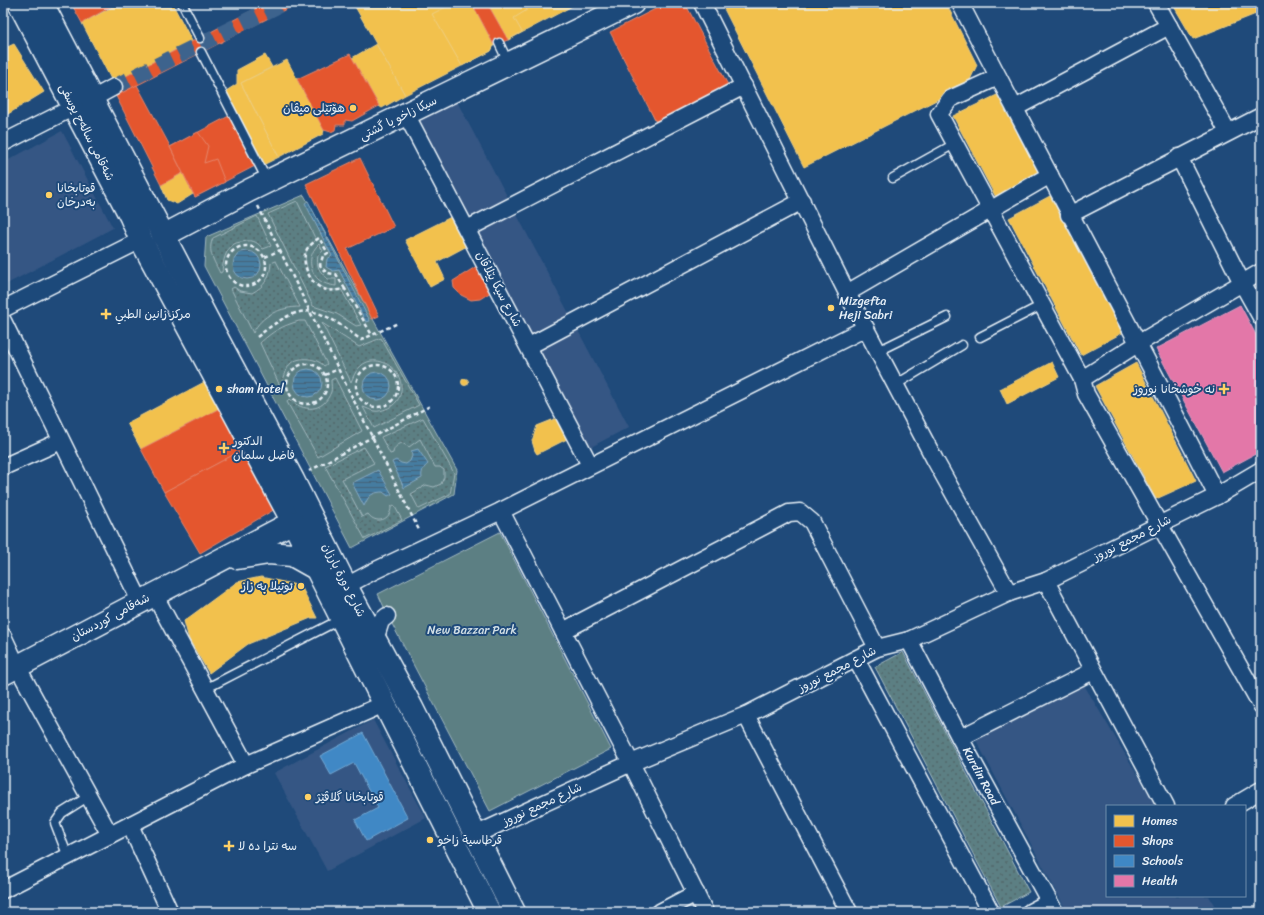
<svg xmlns="http://www.w3.org/2000/svg" width="1264" height="915" font-family="Sriracha,'Playpen Sans Arabic',sans-serif">
<style>
.built{fill:#355784}
.green{fill:#5c7f83;stroke:#a2b8be}
.garden{fill:url(#garden-dots);stroke:#a2b8be}
.water{fill:url(#water-rules);stroke:#86aac3}
.homes{fill:#f2c14e;stroke:#efcf81}
.shops{fill:#e4572e;stroke:#e5856b}
.schools{fill:#3f88c5;stroke:#72a8d4}
.health{fill:#e377a8;stroke:#e49cc0}
.lines{fill:none;stroke-linecap:round;stroke-linejoin:round}
.street-tunnel{stroke:#3d638d;stroke-width:16;stroke-dasharray:16 8;stroke-linecap:butt}
.lane-casing{stroke:#e8f1f8;stroke-width:11}
.street-casing{stroke:#e8f1f8;stroke-width:19}
.secondary-casing{stroke:#e8f1f8;stroke-width:25}
.path{stroke:#e8f1f8;stroke-width:2.5;stroke-dasharray:4 3;stroke-linecap:butt}
.lane{stroke:#1f4a7a;stroke-width:8}
.street{stroke:#1f4a7a;stroke-width:16}
.secondary{stroke:#1f4a7a;stroke-width:22}
.poi-dot{fill:#ffd166;stroke:#1f4a7a;stroke-width:1.5}
.labels{text-anchor:middle;dominant-baseline:central;stroke-width:4;stroke-linejoin:round;paint-order:stroke}
.poi-label{font-size:12px;fill:#e8f1f8;stroke:#1f4a7a;text-anchor:start}
.street-label{font-size:12px;fill:#e8f1f8;stroke:#1f4a7a}
.park-label{font-size:12px;fill:#d3e0e6;stroke:#1f4a7a}
</style>
<defs>
<pattern id="garden-dots" width="8" height="8" patternUnits="userSpaceOnUse"><rect width="8" height="8" fill="#5c7f83"/><path d="M2 2h.1M6 6h.1" fill="none" stroke="#526669" stroke-width="1.8" stroke-linecap="round"/></pattern>
<pattern id="water-rules" width="6" height="5" patternUnits="userSpaceOnUse"><rect width="6" height="5" fill="#447ba0"/><path d="M0 2.5h6" fill="none" stroke="#456479"/></pattern>
</defs>
<rect width="100%" height="100%" fill="#1f4a7a"/>
<filter id="ink" filterUnits="userSpaceOnUse"><feTurbulence type="fractalNoise" baseFrequency=".025" numOctaves="2"/><feDisplacementMap in="SourceGraphic" scale="8" xChannelSelector="R" yChannelSelector="G"/><feConvolveMatrix kernelMatrix="1 2 1 2 8 2 1 2 1" color-interpolation-filters="sRGB"/></filter>
<g filter="url(#ink)">
<g class="built">
<polygon points="453,94 629,427 589,448 413,115"/>
<polygon points="62,131 113,228 3,286 3,163"/>
<polygon points="1084,685 1156,806 1107,806 1107,896 1209,896 1218,912 1067,912 976,740"/>
<polygon points="373,720 426,818 327,871 274,773"/>
</g>
<g class="green">
<polygon points="304,195 457,470 454,494 352,548 204,266 206,237"/>
<polygon points="500,532 611,749 490,811 391,622 378,594"/>
</g>
<g class="garden">
<path d="M 297,201 L 316,240 C 313,243 308,246 307,250 C 305,253 305,259 306,262 C 308,281 323,294 341,289 L 361,325 L 356,326 L 337,314 L 313,306 L 268,214 Z"/>
<path d="M 257,216 L 271,246 L 263,249 C 258,243 254,240 247,241 C 243,242 237,242 234,244 C 225,250 223,262 222,272 L 220,273 C 214,261 207,251 213,238 Z"/>
<path d="M 319,244 L 323,251 L 318,255 C 316,267 319,271 328,279 L 336,279 L 336,286 C 330,285 323,284 318,279 C 308,269 308,254 319,244 Z"/>
<path d="M 276,261 L 300,307 C 281,307 261,315 253,333 L 231,289 L 234,287 L 240,291 L 252,293 C 265,286 270,278 271,263 Z"/>
<path d="M 299,321 L 305,321 L 327,364 L 324,366 C 317,358 300,356 291,363 C 285,369 285,379 280,386 L 260,343 C 273,331 282,326 299,321 Z"/>
<path d="M 322,323 L 359,347 L 381,338 L 419,405 L 374,428 L 363,407 C 367,408 371,411 374,411 C 378,412 383,410 386,409 C 414,398 400,358 371,361 C 360,363 355,372 351,382 Z"/>
<path d="M 335,378 L 362,431 L 318,457 L 287,402 L 289,399 C 303,412 323,413 331,392 C 332,389 331,384 331,380 Z"/>
<path d="M 423,418 L 454,473 L 450,494 L 419,509 L 411,494 L 426,485 L 434,487 L 441,484 L 444,477 L 444,470 L 440,467 L 435,467 L 420,439 L 409,447 L 402,443 C 397,445 394,447 393,453 L 390,454 L 381,437 Z"/>
<path d="M 364,447 L 374,463 L 342,479 L 362,517 L 368,514 C 376,525 391,520 391,507 L 394,505 L 402,520 L 365,539 L 325,466 Z"/>
<polygon points="903,652 1029,892 1001,907 875,667"/>
</g>
<g class="water">
<polygon points="308,201 370,321 366,322 339,270 333,271 326,267 327,259 332,256 305,203"/>
<circle cx="247" cy="265" r="14"/>
<circle cx="308" cy="383" r="14"/>
<circle cx="377" cy="386" r="14"/>
<path d="M 418,449 L 428,464 C 423,468 421,472 422,478 L 404,488 L 392,462 L 396,460 L 401,463 L 406,464 L 410,461 L 412,456 L 411,451 Z"/>
<path d="M 378,470 L 392,494 L 388,496 L 383,492 C 376,492 370,494 367,500 C 366,502 365,504 364,506 L 352,483 Z"/>
</g>
<g class="homes">
<polygon points="120,3 172,3 192,41 113,83 82,23"/>
<polygon points="353,3 472,3 494,45 491,51 405,95"/>
<polygon points="454,3 472,3 494,45 491,51 462,66 432,14"/>
<polygon points="487,3 578,3 508,40"/>
<polygon points="487,3 524,3 527,10 514,18 522,32 508,40"/>
<polygon points="721,3 946,3 977,65 968,84 804,167"/>
<polygon points="1172,3 1261,3 1261,12 1193,39"/>
<polygon points="14,44 44,92 3,117 3,49"/>
<polygon points="376,44 405,95 382,108 379,106 352,58"/>
<polygon points="265,55 272,67 241,83 279,157 265,164 226,91 237,84 237,70"/>
<polygon points="287,60 324,130 323,134 279,157 241,83"/>
<polygon points="671,66 692,104 656,122 649,107 664,100 657,87 666,82 660,72"/>
<polygon points="354,85 363,101 341,115 332,98"/>
<polygon points="997,95 1042,180 999,203 953,116"/>
<polygon points="184,172 193,194 177,204 167,200 161,185"/>
<polygon points="1050,196 1122,333 1081,355 1009,218"/>
<polygon points="451,217 467,246 437,262 445,279 430,287 405,240"/>
<polygon points="1052,362 1059,377 1007,404 1000,389"/>
<polygon points="1136,363 1196,481 1156,499 1095,386"/>
<polygon points="212,378 226,405 141,449 127,423"/>
<circle cx="465" cy="382" r="3.5"/>
<polygon points="557,418 567,439 537,454 535,451 532,441 537,426"/>
<polygon points="261,577 301,586 317,618 311,618 248,644 209,673 189,639 184,621 237,582"/>
</g>
<g class="shops">
<polygon points="71,3 117,3 82,23"/>
<polygon points="266,3 298,3 116,96 113,83"/>
<polygon points="472,3 487,3 508,40 494,45"/>
<polygon points="667,3 685,3 728,85 656,122 610,32"/>
<polygon points="350,54 379,106 352,121 345,120 345,125 336,125 335,130 331,132 324,130 297,79"/>
<polygon points="137,85 184,172 161,185 116,96"/>
<polygon points="229,116 255,166 195,197 170,147"/>
<polygon points="198,132 208,146 204,163 216,159 225,182 195,197 170,147"/>
<polygon points="360,158 394,227 347,249 379,316 372,319 306,184"/>
<polygon points="477,266 491,292 480,299 471,300 461,295 454,288 453,281"/>
<polygon points="226,405 248,447 164,492 141,449"/>
<polygon points="248,447 277,508 200,553 164,492"/>
</g>
<polygon class="schools" points="363,733 408,818 366,841 355,820 378,808 354,763 331,775 320,756"/>
<polygon class="health" points="1240,305 1261,344 1261,451 1222,472 1156,349"/>
<g class="lines">
<polyline class="street-tunnel" points="114,87 283,3"/>
<defs>
<g id="lane">
<polyline points="182,3 200,38"/>
<polyline points="499,43 508,62"/>
<polyline points="201,52 268,182"/>
<polyline points="893,178 956,143"/>
<polyline points="980,337 1042,305"/>
<polyline points="878,351 947,317"/>
<polyline points="895,385 962,345"/>
<polyline points="205,689 341,619"/>
<polyline points="68,857 55,823 62,813 89,796"/>
</g>
<g id="street">
<polyline points="702,3 847,293 935,460 1009,593"/>
<path d="M 960,3 C 1045,168 1133,331 1217,496"/>
<polyline points="1156,3 1228,132"/>
<polyline points="998,77 950,99 939,114 1082,379 1086,394 1261,705"/>
<polyline points="92,99 114,87"/>
<polyline points="1015,108 1169,26"/>
<polyline points="406,114 590,465"/>
<polyline points="3,143 74,107"/>
<polyline points="1179,157 1242,283 1261,317"/>
<polyline points="1069,215 1261,116"/>
<polyline points="467,229 744,86"/>
<polyline points="847,293 1050,175"/>
<polyline points="3,309 141,240"/>
<polyline points="3,321 140,601"/>
<polyline points="529,346 802,201"/>
<polyline points="1082,379 1139,343 1261,272"/>
<polyline points="3,467 61,441"/>
<polyline points="501,511 631,763 705,912"/>
<polyline points="1046,581 1166,806"/>
<polyline points="346,586 374,571 501,511 866,328"/>
<polyline points="154,594 246,765"/>
<polyline points="563,631 789,513 800,512 812,522 877,648"/>
<polyline points="3,636 17,666 110,835"/>
<polyline points="375,640 381,621 387,616"/>
<polyline points="909,640 960,738 1055,912"/>
<polyline points="856,659 991,912"/>
<polyline points="746,715 849,912"/>
<polyline points="960,738 1093,671"/>
<polyline points="1234,806 1261,790"/>
<polyline points="130,825 170,912"/>
<polyline points="475,835 631,763 746,715 877,648 909,640 1009,593 1046,581 1217,496 1261,470"/>
<polyline points="3,890 246,765 384,704"/>
<polyline points="660,912 696,893"/>
<polyline points="1030,912 1049,902"/>
</g>
<g id="secondary">
<polyline points="19,3 131,217 141,240 293,522 489,912"/>
<polyline points="42,3 207,319 293,480 346,586 412,708 514,912"/>
<polyline points="163,236 250,190 633,3"/>
<polyline points="237,558 269,553 292,555 317,569"/>
<polyline points="3,674 293,522"/>
</g>
</defs>
<use href="#lane" class="lane-casing"/>
<use href="#street" class="street-casing"/>
<use href="#secondary" class="secondary-casing"/>
<g class="path">
<polyline points="258,206 352,397 420,532"/>
<circle cx="246" cy="266" r="20"/>
<polyline points="265,257 280,250"/>
<path d="M 345,289 L 336,274 C 328,274 324,272 320,265 L 323,256 L 328,253 L 319,238 C 315,241 310,245 307,249 C 300,261 309,282 321,288 C 329,292 337,290 345,289 L 372,335"/>
<path d="M 257,337 C 304,299 316,306 361,340 L 398,323"/>
<circle cx="307" cy="384" r="20"/>
<circle cx="377" cy="386" r="21"/>
<polyline points="325,375 338,369"/>
<polyline points="309,471 430,406"/>
</g>
<use href="#lane" class="lane"/>
<use href="#street" class="street"/>
<use href="#secondary" class="secondary"/>
</g>
</g>
<g class="poi-dot">
<circle cx="353" cy="108" r="4"/>
<circle cx="49" cy="195" r="4"/>
<circle cx="831" cy="308" r="4"/>
<path d="M104 308h4v4h4v4h-4v4h-4v-4h-4v-4h4z"/>
<circle cx="219" cy="389" r="4"/>
<path d="M1222 383h4v4h4v4h-4v4h-4v-4h-4v-4h4z"/>
<path d="M222 442h4v4h4v4h-4v4h-4v-4h-4v-4h4z"/>
<circle cx="301" cy="586" r="4"/>
<circle cx="308" cy="797" r="4"/>
<circle cx="430" cy="840" r="4"/>
<path d="M227 840h4v4h4v4h-4v4h-4v-4h-4v-4h4z"/>
</g>
<g class="labels">
<g class="poi-label">
<text x="345" y="108" text-anchor="end">هۆتێلی میڤان</text>
<text x="57" y="188">قوتابخانا<tspan x="57" dy="14">به‌درخان</tspan></text>
<text x="839" y="301">Mizgefta<tspan x="839" dy="14">Heji Sabri</tspan></text>
<text x="115" y="314">مركز زانين الطبي</text>
<text x="227" y="389">sham hotel</text>
<text x="1215" y="389" text-anchor="end">نه خوشخانا نوروز</text>
<text x="233" y="441">الدكتور<tspan x="233" dy="14">فاضل سلمان</tspan></text>
<text x="293" y="586" text-anchor="end">ئوتيلا به زاز</text>
<text x="316" y="797">قوتابخانا گلاڤێژ</text>
<text x="438" y="840">قرطاسية زاخو</text>
<text x="238" y="846">سه نترا ده لا</text>
</g>
<g class="street-label">
<text transform="translate(398 118) rotate(-26)">سیکا زاخو یا گشتى</text>
<text transform="translate(87 132) rotate(63)">شەقامی سالەح یوسفی</text>
<text transform="translate(499 289) rotate(62)">شارع سيكا پێلاڤان</text>
<text transform="translate(1132 538) rotate(-27)">شارع مجمع نوروز</text>
<text transform="translate(344 580) rotate(63)">شارع دورة بارزان</text>
<text transform="translate(110 617) rotate(-28)">شەقامی کوردستان</text>
<text transform="translate(837 669) rotate(-27)">شارع مجمع نوروز</text>
<text transform="translate(981 776) rotate(62)">Kurdin Road</text>
<text transform="translate(542 804) rotate(-25)">شارع مجمع نوروز</text>
</g>
<g class="park-label">
<text x="472" y="630">New Bazzar Park</text>
</g>
</g>
<rect width="1264" height="915" fill="none" stroke="#1f4a7a" stroke-width="16"/>
<rect x="8" y="8" width="1248" height="899" fill="none" stroke="#e8f1f8" stroke-width="1.5" filter="url(#ink)"/>
<rect x="1106" y="805" width="140" height="92" fill="#1f4a7a" stroke="#6f8dac"/>
<rect x="1114" y="815" width="20" height="12" fill="#f2c14e" stroke="#6f8dac"/>
<text x="1142" y="825" font-size="12" fill="#e8f1f8">Homes</text>
<rect x="1114" y="835" width="20" height="12" fill="#e4572e" stroke="#6f8dac"/>
<text x="1142" y="845" font-size="12" fill="#e8f1f8">Shops</text>
<rect x="1114" y="855" width="20" height="12" fill="#3f88c5" stroke="#6f8dac"/>
<text x="1142" y="865" font-size="12" fill="#e8f1f8">Schools</text>
<rect x="1114" y="875" width="20" height="12" fill="#e377a8" stroke="#6f8dac"/>
<text x="1142" y="885" font-size="12" fill="#e8f1f8">Health</text>
</svg>
